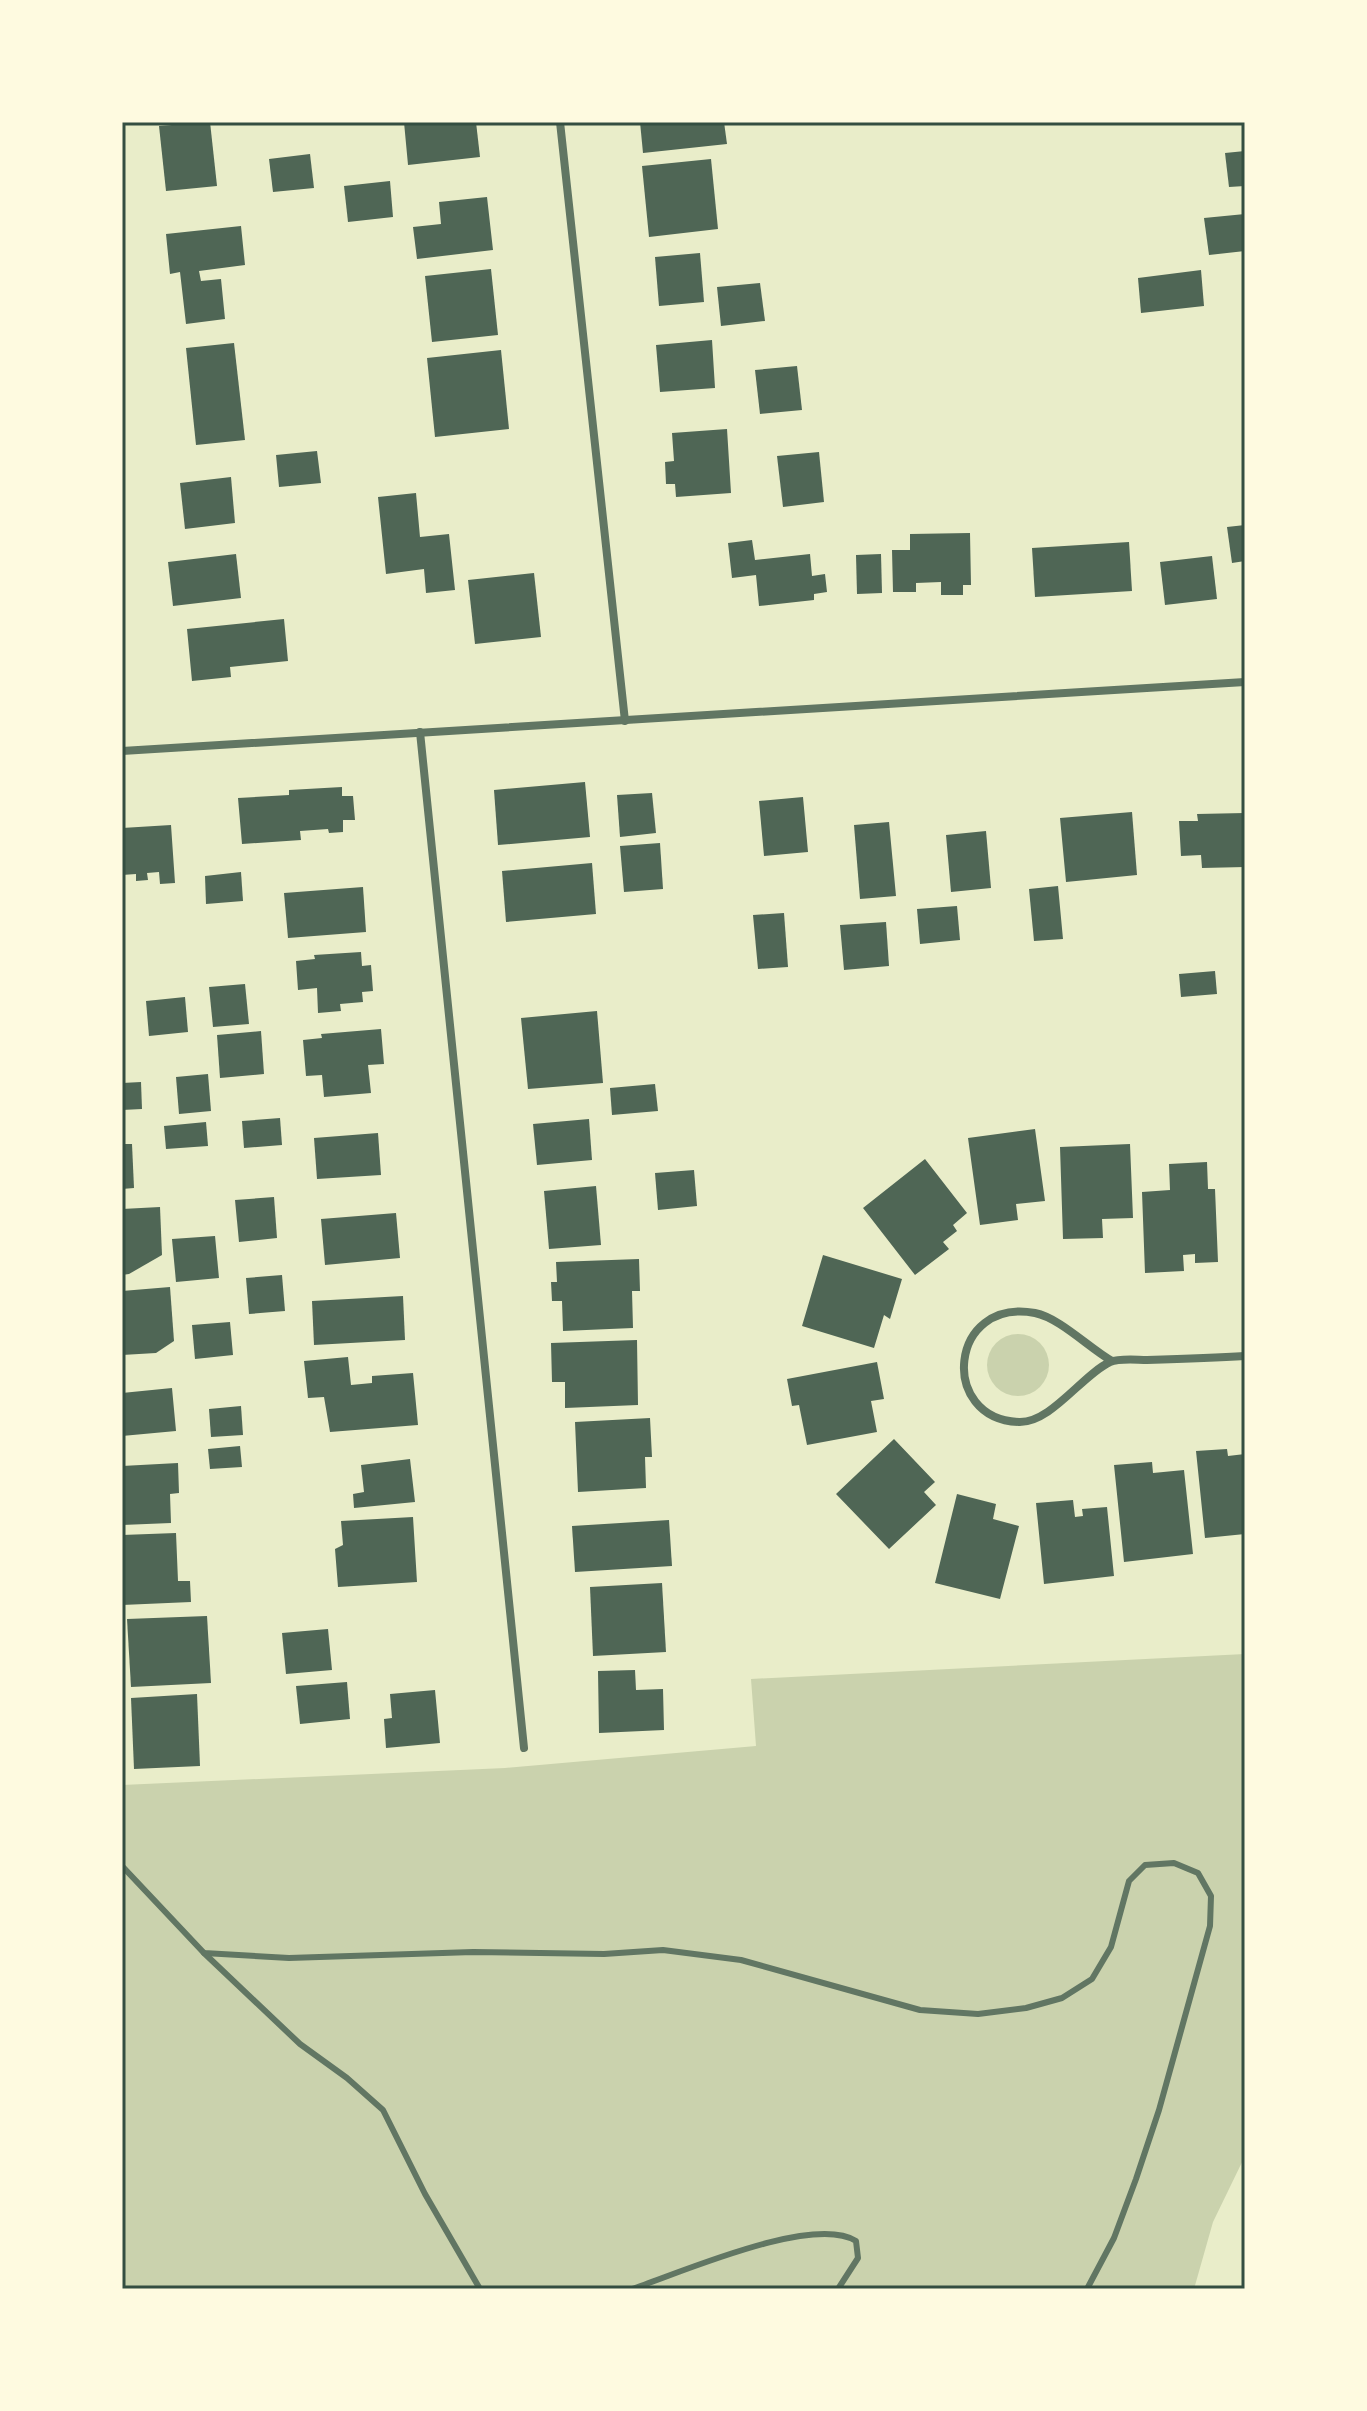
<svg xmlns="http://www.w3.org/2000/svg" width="1367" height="2411" font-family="Figtree,sans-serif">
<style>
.green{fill:#cad2ad}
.building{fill:#4f6655}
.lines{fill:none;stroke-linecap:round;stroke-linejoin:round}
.service{stroke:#617663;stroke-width:6}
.minor{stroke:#617663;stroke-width:8}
.neatline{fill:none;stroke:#344e41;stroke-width:3}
</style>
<rect width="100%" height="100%" fill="#e9edc9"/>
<g class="green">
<circle cx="1018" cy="1365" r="31"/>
<polygon points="1245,1654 1245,2156 1213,2222 1194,2289 122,2289 122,1785 505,1768 756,1746 751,1679"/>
</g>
<g class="building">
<polygon points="210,122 217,186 166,191 159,126"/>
<polygon points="404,122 476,122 480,157 408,165"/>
<polygon points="640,122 724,122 727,144 643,153"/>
<polygon points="1245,151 1245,186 1229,187 1225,153"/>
<polygon points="310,154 314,188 273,192 269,159"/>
<polygon points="711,159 718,229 649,237 642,166"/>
<polygon points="390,181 393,217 348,222 344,186"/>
<polygon points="487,197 493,250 417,259 413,227 441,224 439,202"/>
<polygon points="1245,214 1245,251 1209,255 1204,218"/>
<polygon points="241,226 245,265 199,271 201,281 221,279 225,319 186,324 180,272 170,274 166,234"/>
<polygon points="700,253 704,302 659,306 655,257"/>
<polygon points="491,269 498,335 432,342 425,276"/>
<polygon points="1201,270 1204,306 1141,313 1138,278"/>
<polygon points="760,283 765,321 721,326 717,287"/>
<polygon points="712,340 715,388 660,392 656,345"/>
<polygon points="234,343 245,440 196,445 186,348"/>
<polygon points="501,350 509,429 435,437 427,358"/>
<polygon points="797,366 802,410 760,414 755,370"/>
<polygon points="727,429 731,493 676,497 675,484 666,484 665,462 674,461 672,433"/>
<polygon points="317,451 321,483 279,487 276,455"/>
<polygon points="819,452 824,502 783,507 777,456"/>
<polygon points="231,477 235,523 185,529 180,483"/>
<polygon points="416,493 420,537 449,534 455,590 426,593 424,569 386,574 378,497"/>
<polygon points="1245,525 1245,561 1232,563 1227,527"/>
<polygon points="970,533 971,585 963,585 963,595 941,595 941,582 916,583 916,592 893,592 892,550 910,550 910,534"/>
<polygon points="752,540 755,560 810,554 812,576 825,574 827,592 814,594 814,600 759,606 756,575 732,578 728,543"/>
<polygon points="1129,542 1132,591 1035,597 1032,548"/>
<polygon points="236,554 241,598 173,606 168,562"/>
<polygon points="881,554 882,593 857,594 856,555"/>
<polygon points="1212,556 1217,599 1165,605 1160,562"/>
<polygon points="534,573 541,637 475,644 468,580"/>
<polygon points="284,619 288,661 230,667 231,677 192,681 187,629"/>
<polygon points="585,782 590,837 498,845 494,790"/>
<polygon points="342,787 342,796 353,796 355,820 343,820 343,832 329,833 328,829 300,831 301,840 242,844 238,798 289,795 289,790"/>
<polygon points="652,793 656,833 620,837 617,795"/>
<polygon points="803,797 808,852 764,856 759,801"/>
<polygon points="1132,812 1137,875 1066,882 1060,818"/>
<polygon points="1245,813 1245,867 1202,868 1201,855 1181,856 1179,821 1198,821 1197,814"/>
<polygon points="889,822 896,896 860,899 854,825"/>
<polygon points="171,825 175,883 160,884 159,872 147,873 148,880 136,881 136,874 122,875 122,828"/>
<polygon points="986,831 991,888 951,892 946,835"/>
<polygon points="660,843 663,889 624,892 620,846"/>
<polygon points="592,863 596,914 506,922 502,871"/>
<polygon points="241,872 243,901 206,904 205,876"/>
<polygon points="1058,886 1063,939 1034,941 1029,889"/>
<polygon points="363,887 366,932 288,938 284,893"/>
<polygon points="957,906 960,940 920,944 917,909"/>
<polygon points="784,913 788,967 758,969 753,915"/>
<polygon points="886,922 889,966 844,970 840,925"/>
<polygon points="361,952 362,966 371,965 373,991 362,992 363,1002 340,1004 341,1011 318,1013 317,988 298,990 296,961 315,959 314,955"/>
<polygon points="1215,971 1217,994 1181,997 1179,974"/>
<polygon points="245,984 249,1024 213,1027 209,987"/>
<polygon points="185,997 188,1032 149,1036 146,1001"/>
<polygon points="597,1011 603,1083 528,1089 521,1018"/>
<polygon points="381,1029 384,1064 368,1065 371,1093 324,1097 322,1075 306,1076 303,1040 322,1038 321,1034"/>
<polygon points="261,1031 264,1074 220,1078 217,1035"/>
<polygon points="208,1074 211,1111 179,1114 176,1077"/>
<polygon points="141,1082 142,1109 122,1110 122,1083"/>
<polygon points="655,1084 658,1111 612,1115 610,1088"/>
<polygon points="280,1118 282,1145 244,1148 242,1121"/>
<polygon points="589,1119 592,1160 537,1165 533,1124"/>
<polygon points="206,1122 208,1146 166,1149 164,1126"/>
<polygon points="1035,1129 1045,1201 1016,1204 1018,1220 980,1225 968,1138"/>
<polygon points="378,1133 381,1175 317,1179 314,1138"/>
<polygon points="122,1144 132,1144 134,1188 122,1189"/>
<polygon points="1130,1144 1133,1218 1102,1219 1103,1238 1063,1239 1060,1147"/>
<polygon points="925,1159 967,1213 953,1225 957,1231 943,1242 949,1249 915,1275 863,1208"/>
<polygon points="1207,1162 1208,1189 1215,1189 1218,1262 1195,1263 1195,1254 1183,1255 1184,1271 1145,1273 1142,1192 1170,1190 1169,1164"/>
<polygon points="694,1170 697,1206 658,1210 655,1173"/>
<polygon points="596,1186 601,1245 549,1249 544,1191"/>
<polygon points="274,1197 277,1238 239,1242 235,1200"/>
<polygon points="160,1207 162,1255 129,1274 122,1275 122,1209"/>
<polygon points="396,1213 400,1258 325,1265 321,1219"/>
<polygon points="215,1236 219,1278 176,1282 172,1239"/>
<polygon points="823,1255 902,1279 890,1319 884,1315 874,1348 802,1326"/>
<polygon points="639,1259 640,1291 632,1291 633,1328 563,1331 562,1301 552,1301 551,1282 557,1282 556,1262"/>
<polygon points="282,1275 285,1311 249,1314 246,1278"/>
<polygon points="170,1287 174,1341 156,1353 122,1355 122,1291"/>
<polygon points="403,1296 405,1340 314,1345 312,1301"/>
<polygon points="230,1322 233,1355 195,1359 192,1325"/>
<polygon points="637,1340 638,1405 565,1408 565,1382 552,1382 551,1343"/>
<polygon points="348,1357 351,1385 372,1383 372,1376 413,1373 418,1425 330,1432 324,1397 308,1398 304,1361"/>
<polygon points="877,1362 884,1399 871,1401 877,1432 807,1445 799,1405 792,1406 787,1379"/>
<polygon points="172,1388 176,1431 122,1436 122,1393"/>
<polygon points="241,1406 243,1435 211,1437 209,1409"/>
<polygon points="650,1418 652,1457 645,1457 646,1488 578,1492 575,1422"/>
<polygon points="894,1439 935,1482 924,1492 936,1505 889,1549 836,1494"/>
<polygon points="240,1446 242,1467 210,1469 208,1449"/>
<polygon points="1227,1449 1228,1456 1245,1454 1245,1534 1205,1538 1196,1451"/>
<polygon points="410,1459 415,1502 354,1508 353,1494 364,1492 361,1465"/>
<polygon points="1152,1462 1153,1473 1184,1470 1193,1554 1124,1562 1114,1465"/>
<polygon points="178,1463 179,1493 170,1494 171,1523 122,1525 122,1466"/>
<polygon points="957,1494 996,1504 993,1519 1019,1526 1000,1599 935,1583"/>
<polygon points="1073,1500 1075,1517 1083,1516 1082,1509 1107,1507 1114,1576 1044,1584 1036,1503"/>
<polygon points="413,1517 417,1582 338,1587 335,1549 343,1545 341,1521"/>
<polygon points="669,1520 672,1566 575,1572 572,1526"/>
<polygon points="176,1533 178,1581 190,1581 191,1602 122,1605 122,1535"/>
<polygon points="662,1583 666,1652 593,1656 590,1587"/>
<polygon points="207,1616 211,1683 131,1687 127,1619"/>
<polygon points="328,1629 332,1670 286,1674 282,1633"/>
<polygon points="635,1670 636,1690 663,1689 664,1730 599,1733 598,1671"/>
<polygon points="347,1682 350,1719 300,1724 296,1686"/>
<polygon points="435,1690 440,1743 386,1748 384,1719 392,1718 390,1694"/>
<polygon points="197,1694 200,1766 134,1769 131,1698"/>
</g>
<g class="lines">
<g class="service">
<polyline points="122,1866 204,1953 289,1958 473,1952 604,1954 663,1950 741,1960 920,2010 978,2014 1026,2008 1062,1998 1092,1979 1111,1947 1129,1881 1145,1865 1174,1863 1198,1873 1211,1896 1210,1926 1159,2110 1136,2179 1114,2238 1087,2289"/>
<polyline points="204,1953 300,2044 347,2078 383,2110 425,2194 480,2289"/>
<path d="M 632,2289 C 680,2273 813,2214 856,2241 L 858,2258 L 838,2289"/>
</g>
<g class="minor">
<polyline points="560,122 625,721"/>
<polyline points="420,732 524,1748"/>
<polyline points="122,751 1245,682"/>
<path d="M 1112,1361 C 1089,1348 1060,1318 1035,1313 C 949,1297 938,1419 1019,1422 C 1051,1423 1082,1375 1110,1362 C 1120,1358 1136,1360 1147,1360 C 1180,1359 1212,1358 1245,1356"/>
</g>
</g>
<rect width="1367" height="2411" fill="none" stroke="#fefae0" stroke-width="248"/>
<rect x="124" y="124" width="1119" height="2163" class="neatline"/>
</svg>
